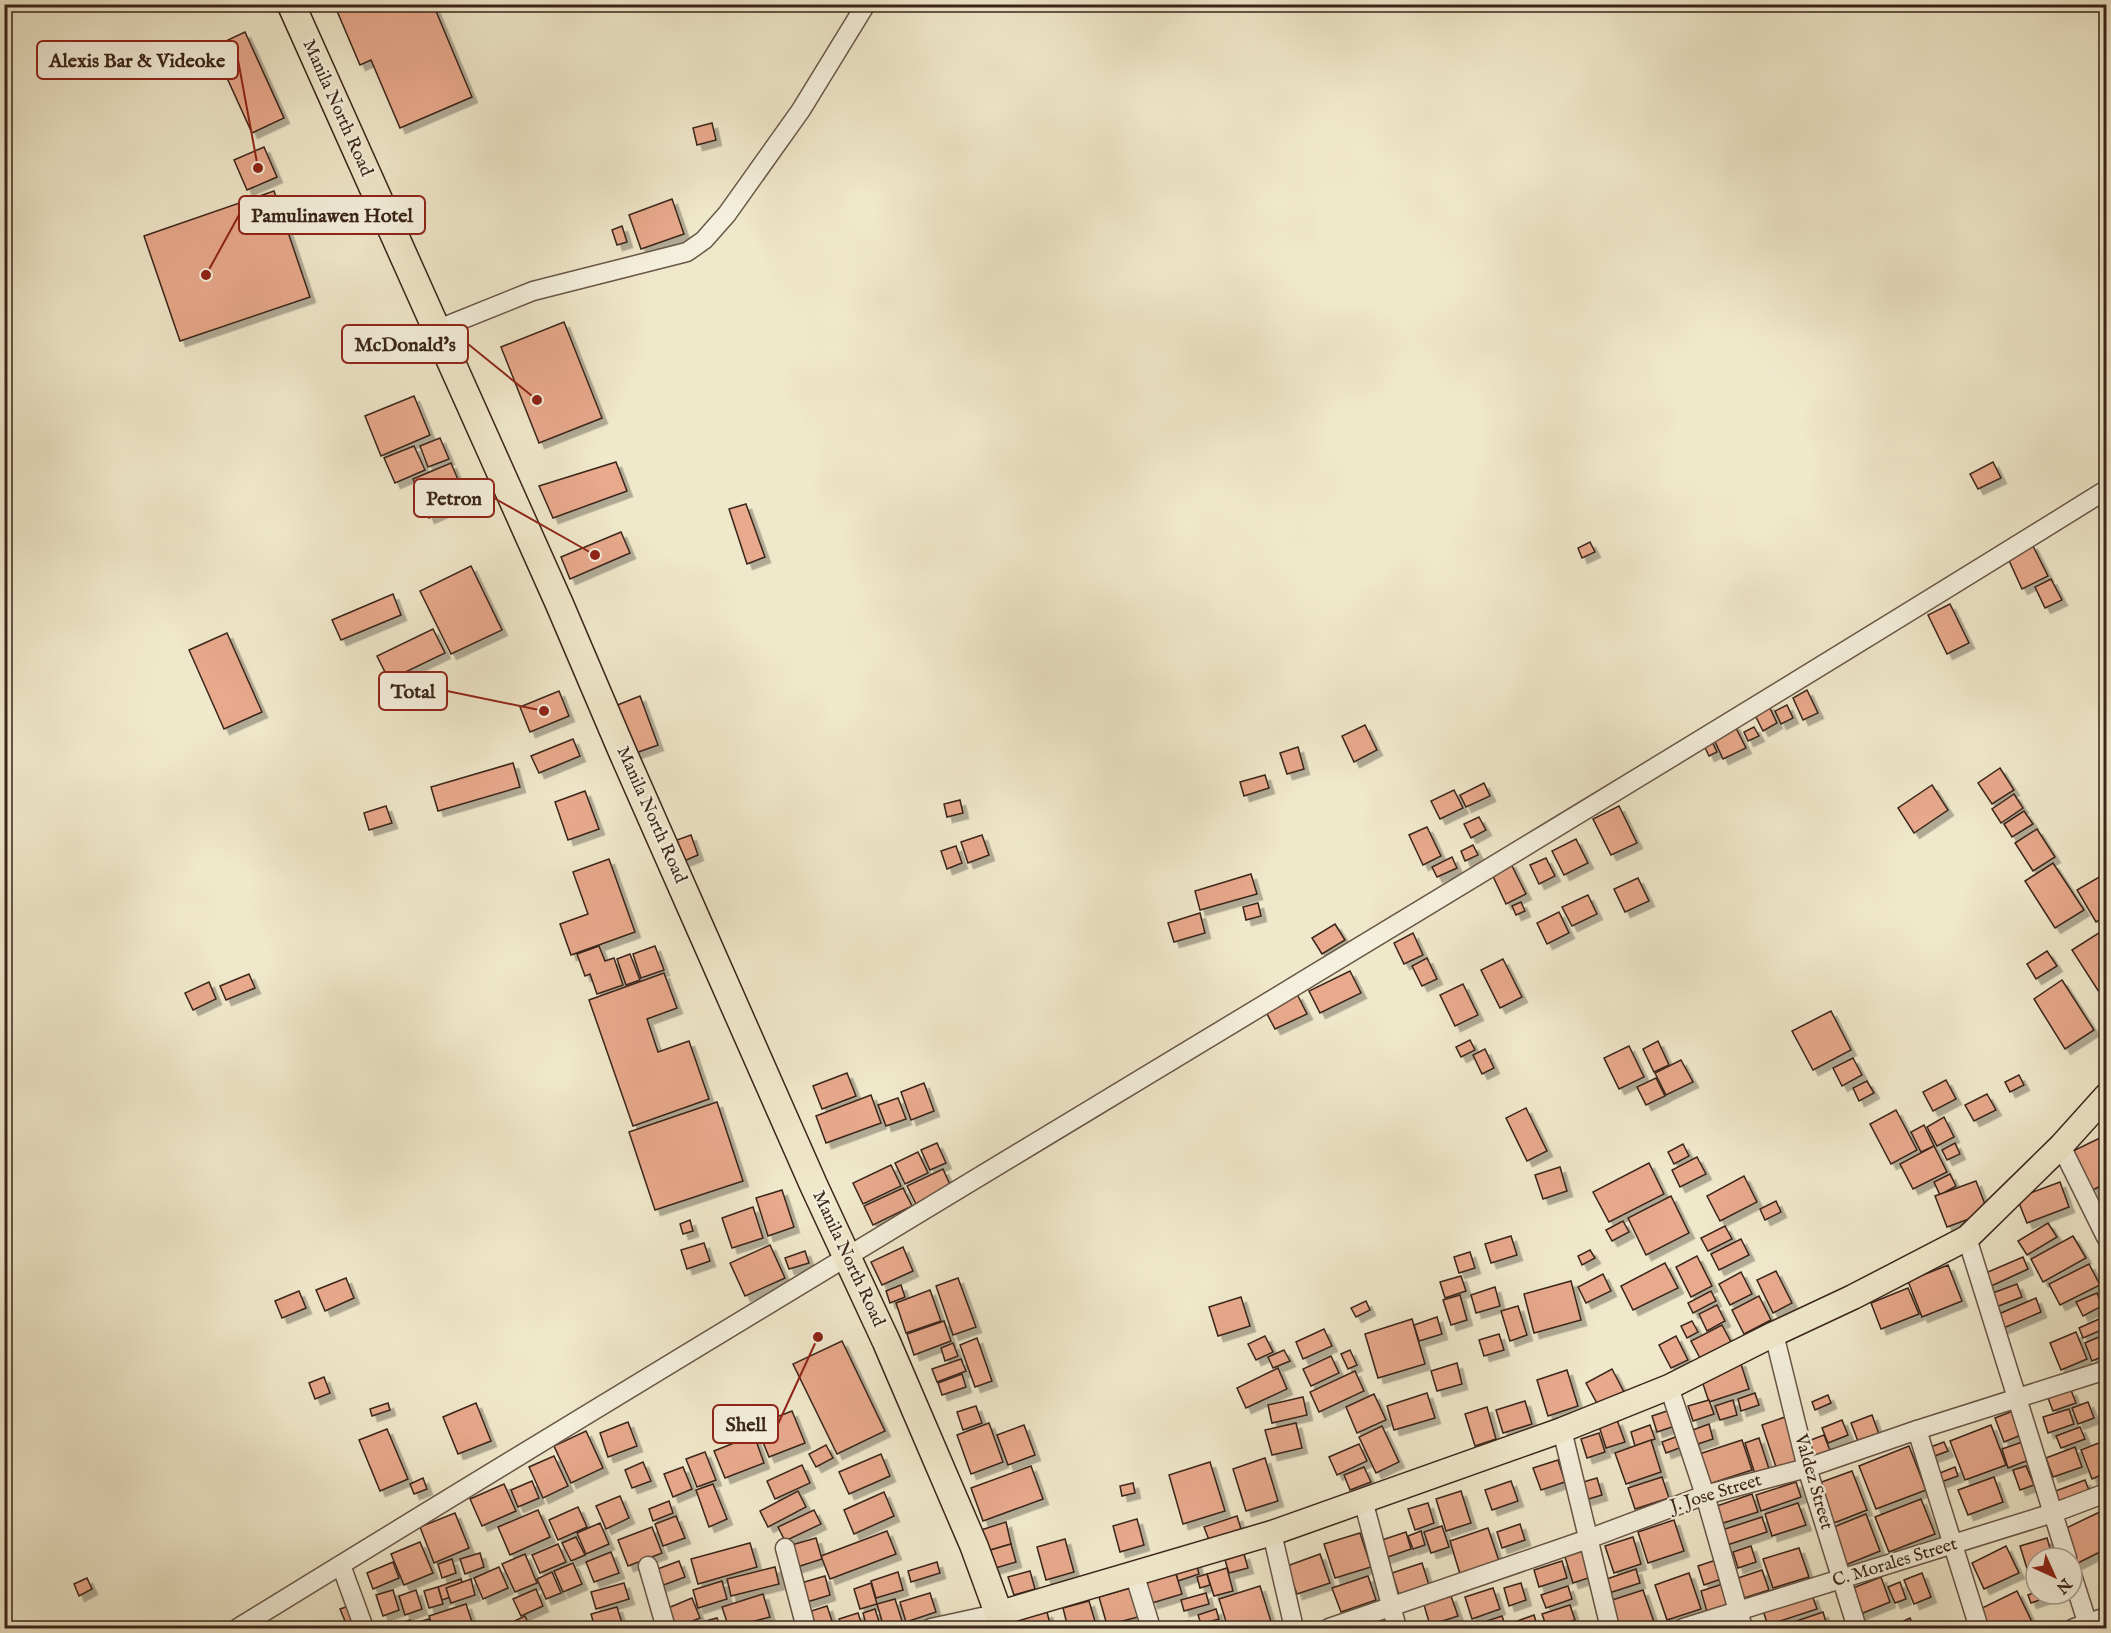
<svg xmlns="http://www.w3.org/2000/svg" width="2111" height="1633" font-family="'IM FELL English',serif">
<style>
.building{fill:#e8a98c;stroke:#3a251a;stroke-width:1.5;filter:url(#shadow)}
.lines{fill:none;stroke-linecap:round;stroke-linejoin:round}
.minor-casing{stroke:#685646;stroke-width:21}
.major-casing{stroke:#3a251a;stroke-width:27}
.highway-casing{stroke:#3a251a;stroke-width:30}
.minor{stroke:#f5f0dd;stroke-width:18}
.major{stroke:#f0e8cb;stroke-width:24}
.highway{stroke:#f0e8cb;stroke-width:27}
.labels{text-anchor:middle;dominant-baseline:central;stroke-width:4.5;stroke-linejoin:round;paint-order:stroke}
.street-label{font-size:18px;fill:#3a251a;stroke:#f5f0dd}
.leader{fill:none;stroke:#8f2418;stroke-width:2}
.callout-dot{fill:#8f2418;stroke:#f5f0dd;stroke-width:2}
.callout{fill:#f5f0dd;stroke:#8f2418;stroke-width:2}
.callout-label{font-size:20px;text-anchor:middle;font-weight:bold;fill:#3a251a}
</style>
<defs>
<filter id="shadow"><feDropShadow dx="5.5" dy="5.5" stdDeviation="0" flood-color="#0004"/></filter>
</defs>
<rect width="100%" height="100%" fill="#f0e8cb"/>
<filter id="stains"><feTurbulence type="fractalNoise" baseFrequency=".00333" numOctaves="4"/><feColorMatrix values="0 0 0 0 .2 0 0 0 0 .09 0 0 0 0 .02 0 0 0 .5 -.17"/></filter>
<radialGradient id="worn" r=".72"><stop offset=".6" stop-color="#630" stop-opacity="0"/><stop offset="1" stop-color="#630" stop-opacity=".3"/></radialGradient>
<g class="building">
<polygon points="334,4 433,4 472,97 400,128 371,60 360,65"/>
<polygon points="245,32 284,118 252,133 213,47"/>
<polygon points="712,123 716,140 697,145 693,128"/>
<polygon points="264,147 277,177 247,190 234,160"/>
<polygon points="274,191 310,297 180,341 144,236"/>
<polygon points="672,199 684,234 641,249 629,215"/>
<polygon points="622,226 627,242 617,245 612,230"/>
<polygon points="564,322 602,418 539,443 501,347"/>
<polygon points="414,396 430,435 381,456 365,416"/>
<polygon points="440,438 449,459 428,467 420,446"/>
<polygon points="414,446 425,470 395,483 384,458"/>
<polygon points="616,462 627,491 553,518 539,486"/>
<polygon points="1993,462 2001,478 1978,489 1970,474"/>
<polygon points="451,463 467,501 429,518 413,479"/>
<polygon points="746,504 765,557 747,564 729,509"/>
<polygon points="621,532 630,553 570,579 561,557"/>
<polygon points="1590,542 1595,552 1582,558 1578,548"/>
<polygon points="2032,544 2048,576 2022,589 2007,556"/>
<polygon points="471,566 502,630 451,654 420,591"/>
<polygon points="2051,579 2062,600 2045,608 2035,587"/>
<polygon points="393,594 401,615 341,640 332,620"/>
<polygon points="1950,604 1969,643 1947,654 1928,615"/>
<polygon points="433,629 445,653 389,680 377,656"/>
<polygon points="227,633 262,712 224,729 189,650"/>
<polygon points="1807,690 1818,713 1803,720 1793,698"/>
<polygon points="559,691 569,716 530,732 520,707"/>
<polygon points="640,696 658,745 633,754 615,706"/>
<polygon points="1768,704 1777,723 1763,731 1753,711"/>
<polygon points="1787,705 1793,718 1781,724 1775,711"/>
<polygon points="1734,724 1746,748 1723,759 1712,735"/>
<polygon points="1365,725 1377,750 1354,762 1342,736"/>
<polygon points="1754,727 1759,736 1748,741 1744,732"/>
<polygon points="1710,737 1717,752 1709,756 1702,741"/>
<polygon points="573,739 580,756 539,773 531,756"/>
<polygon points="1298,747 1304,769 1287,774 1280,753"/>
<polygon points="513,763 520,787 438,811 431,787"/>
<polygon points="2000,768 2014,790 1992,804 1978,783"/>
<polygon points="1265,775 1269,788 1244,796 1240,782"/>
<polygon points="1484,783 1490,796 1466,807 1460,795"/>
<polygon points="1932,785 1948,810 1914,833 1898,808"/>
<polygon points="1454,790 1463,808 1440,819 1431,801"/>
<polygon points="585,791 599,829 568,840 555,802"/>
<polygon points="2014,794 2023,808 2001,823 1992,809"/>
<polygon points="960,800 963,813 947,817 944,804"/>
<polygon points="386,806 392,823 369,830 364,813"/>
<polygon points="1619,806 1637,843 1611,855 1593,819"/>
<polygon points="2024,811 2033,824 2012,837 2004,824"/>
<polygon points="1479,817 1486,830 1471,838 1464,824"/>
<polygon points="1427,827 1441,856 1423,865 1409,835"/>
<polygon points="2037,829 2055,857 2033,871 2015,843"/>
<polygon points="691,835 698,855 684,861 677,840"/>
<polygon points="982,835 989,855 968,863 961,842"/>
<polygon points="1576,839 1588,863 1564,875 1552,851"/>
<polygon points="1473,845 1478,855 1465,861 1461,851"/>
<polygon points="956,846 962,863 947,869 941,851"/>
<polygon points="1452,857 1457,868 1437,877 1432,867"/>
<polygon points="1546,858 1555,876 1539,884 1530,865"/>
<polygon points="609,859 635,932 571,955 560,924 588,914 573,872"/>
<polygon points="1510,862 1526,894 1506,904 1491,872"/>
<polygon points="2053,863 2084,910 2055,928 2025,881"/>
<polygon points="2106,873 2106,916 2096,922 2077,890"/>
<polygon points="1251,874 1257,894 1200,910 1195,891"/>
<polygon points="1638,878 1649,901 1625,912 1614,889"/>
<polygon points="1588,895 1597,914 1572,926 1562,907"/>
<polygon points="1521,902 1525,911 1516,915 1512,906"/>
<polygon points="1258,903 1261,916 1246,920 1243,907"/>
<polygon points="1559,912 1569,933 1547,944 1537,923"/>
<polygon points="1200,913 1205,933 1174,942 1168,923"/>
<polygon points="1335,924 1345,940 1322,954 1312,938"/>
<polygon points="2105,929 2106,931 2106,987 2099,992 2072,950"/>
<polygon points="1413,933 1423,955 1404,964 1394,943"/>
<polygon points="599,946 605,961 614,958 623,985 597,994 590,974 585,976 577,954"/>
<polygon points="655,946 664,970 641,978 633,954"/>
<polygon points="2047,951 2057,966 2036,979 2027,964"/>
<polygon points="630,954 640,980 626,985 617,959"/>
<polygon points="1427,958 1437,979 1422,986 1412,966"/>
<polygon points="1503,959 1522,997 1500,1008 1481,970"/>
<polygon points="1350,971 1361,993 1320,1013 1309,991"/>
<polygon points="664,973 677,1008 647,1019 658,1052 689,1041 709,1099 633,1126 589,1000"/>
<polygon points="249,974 255,988 226,1000 220,986"/>
<polygon points="2062,980 2094,1030 2065,1049 2034,999"/>
<polygon points="209,982 216,999 193,1010 185,993"/>
<polygon points="1463,984 1478,1015 1455,1026 1440,995"/>
<polygon points="1297,994 1307,1014 1275,1029 1265,1010"/>
<polygon points="1831,1011 1851,1050 1813,1070 1792,1031"/>
<polygon points="1470,1040 1475,1050 1461,1057 1456,1047"/>
<polygon points="1658,1041 1669,1065 1654,1072 1643,1049"/>
<polygon points="1629,1046 1644,1077 1619,1089 1604,1058"/>
<polygon points="1485,1049 1494,1068 1482,1074 1473,1055"/>
<polygon points="1853,1058 1862,1075 1842,1086 1833,1068"/>
<polygon points="1681,1060 1693,1082 1666,1095 1655,1073"/>
<polygon points="847,1073 856,1096 822,1109 813,1086"/>
<polygon points="2019,1075 2024,1085 2010,1092 2005,1082"/>
<polygon points="1656,1078 1665,1096 1646,1105 1637,1087"/>
<polygon points="1946,1080 1956,1099 1933,1111 1923,1092"/>
<polygon points="1867,1081 1874,1093 1859,1101 1853,1088"/>
<polygon points="924,1083 934,1111 911,1120 901,1092"/>
<polygon points="1987,1094 1996,1110 1974,1121 1965,1105"/>
<polygon points="871,1095 881,1123 826,1143 816,1116"/>
<polygon points="898,1098 906,1119 886,1126 878,1105"/>
<polygon points="717,1102 743,1181 655,1210 629,1132"/>
<polygon points="1526,1108 1547,1151 1527,1161 1506,1118"/>
<polygon points="1896,1110 1917,1150 1891,1164 1870,1124"/>
<polygon points="1944,1117 1954,1137 1937,1146 1927,1127"/>
<polygon points="1924,1125 1934,1146 1921,1152 1911,1132"/>
<polygon points="2106,1135 2106,1183 2093,1190 2073,1151"/>
<polygon points="937,1143 946,1163 930,1170 921,1150"/>
<polygon points="1955,1143 1960,1154 1947,1160 1942,1150"/>
<polygon points="1683,1144 1689,1156 1674,1164 1668,1152"/>
<polygon points="1934,1146 1947,1172 1913,1189 1900,1164"/>
<polygon points="918,1152 928,1173 905,1184 895,1163"/>
<polygon points="1697,1157 1706,1174 1680,1187 1672,1170"/>
<polygon points="1649,1163 1664,1194 1609,1222 1593,1192"/>
<polygon points="891,1165 901,1186 863,1204 853,1183"/>
<polygon points="1560,1167 1567,1191 1543,1199 1535,1175"/>
<polygon points="943,1169 951,1187 916,1204 907,1186"/>
<polygon points="1950,1174 1956,1186 1940,1195 1934,1182"/>
<polygon points="1744,1176 1757,1202 1720,1221 1707,1196"/>
<polygon points="1976,1181 1988,1212 1947,1227 1935,1196"/>
<polygon points="2060,1182 2069,1207 2027,1223 2017,1198"/>
<polygon points="903,1188 912,1206 873,1225 864,1206"/>
<polygon points="782,1190 794,1227 768,1236 756,1198"/>
<polygon points="1671,1196 1689,1233 1646,1255 1628,1218"/>
<polygon points="1776,1201 1781,1212 1765,1220 1760,1209"/>
<polygon points="753,1207 763,1238 732,1248 722,1218"/>
<polygon points="690,1220 693,1231 683,1234 680,1224"/>
<polygon points="1623,1221 1629,1232 1612,1241 1606,1230"/>
<polygon points="2048,1223 2057,1237 2027,1255 2018,1241"/>
<polygon points="1725,1226 1732,1239 1708,1251 1701,1238"/>
<polygon points="1511,1236 1517,1255 1491,1263 1485,1244"/>
<polygon points="2073,1236 2086,1258 2043,1282 2031,1259"/>
<polygon points="1741,1239 1749,1255 1719,1270 1711,1254"/>
<polygon points="704,1243 710,1261 687,1269 681,1250"/>
<polygon points="770,1245 785,1278 745,1296 730,1263"/>
<polygon points="903,1247 913,1271 882,1285 871,1262"/>
<polygon points="1590,1250 1595,1258 1582,1265 1578,1256"/>
<polygon points="805,1251 809,1263 789,1269 785,1258"/>
<polygon points="1470,1252 1475,1268 1459,1273 1454,1257"/>
<polygon points="1697,1256 1712,1286 1691,1297 1676,1267"/>
<polygon points="2023,1257 2028,1269 1987,1288 1981,1275"/>
<polygon points="1665,1263 1678,1288 1633,1310 1621,1286"/>
<polygon points="2089,1264 2100,1285 2060,1305 2049,1284"/>
<polygon points="1948,1265 1962,1301 1922,1317 1908,1281"/>
<polygon points="1776,1271 1792,1303 1773,1313 1757,1280"/>
<polygon points="1741,1272 1752,1294 1730,1305 1719,1284"/>
<polygon points="1603,1274 1611,1291 1586,1303 1578,1287"/>
<polygon points="1461,1276 1466,1291 1445,1298 1440,1282"/>
<polygon points="346,1278 354,1298 325,1311 316,1290"/>
<polygon points="958,1278 976,1327 953,1335 936,1286"/>
<polygon points="1571,1281 1581,1320 1534,1333 1524,1294"/>
<polygon points="2017,1284 2022,1297 1996,1307 1990,1294"/>
<polygon points="901,1285 905,1297 890,1303 886,1291"/>
<polygon points="1495,1287 1500,1306 1476,1313 1471,1295"/>
<polygon points="1908,1288 1919,1314 1881,1329 1871,1303"/>
<polygon points="930,1290 941,1321 906,1333 896,1303"/>
<polygon points="299,1291 306,1308 282,1318 275,1301"/>
<polygon points="1711,1291 1716,1301 1693,1313 1688,1303"/>
<polygon points="2097,1293 2102,1306 2083,1316 2076,1302"/>
<polygon points="1460,1295 1467,1320 1451,1325 1443,1300"/>
<polygon points="1759,1296 1771,1320 1744,1334 1732,1310"/>
<polygon points="1241,1297 1250,1326 1218,1336 1209,1307"/>
<polygon points="2036,1298 2041,1312 1999,1330 1994,1316"/>
<polygon points="1366,1301 1370,1310 1356,1317 1351,1308"/>
<polygon points="1717,1305 1725,1321 1707,1331 1699,1314"/>
<polygon points="1518,1306 1527,1335 1510,1341 1501,1311"/>
<polygon points="2106,1316 2106,1328 2083,1338 2079,1328"/>
<polygon points="1437,1317 1442,1334 1419,1341 1414,1325"/>
<polygon points="1412,1319 1425,1364 1378,1378 1365,1334"/>
<polygon points="944,1321 951,1341 914,1355 907,1334"/>
<polygon points="1692,1321 1698,1332 1687,1338 1681,1326"/>
<polygon points="1722,1325 1731,1342 1700,1358 1691,1341"/>
<polygon points="1324,1329 1332,1346 1303,1359 1296,1342"/>
<polygon points="2076,1332 2087,1359 2061,1370 2050,1343"/>
<polygon points="1499,1334 1504,1350 1484,1356 1479,1340"/>
<polygon points="2106,1334 2106,1355 2092,1361 2085,1343"/>
<polygon points="1265,1336 1273,1352 1256,1360 1248,1344"/>
<polygon points="1676,1336 1688,1360 1671,1368 1659,1345"/>
<polygon points="977,1338 992,1381 975,1387 960,1345"/>
<polygon points="842,1341 885,1431 837,1454 793,1364"/>
<polygon points="953,1343 958,1356 945,1361 941,1348"/>
<polygon points="1284,1350 1290,1361 1273,1368 1268,1357"/>
<polygon points="1350,1350 1357,1365 1348,1369 1341,1354"/>
<polygon points="1331,1356 1339,1373 1311,1386 1303,1369"/>
<polygon points="961,1359 966,1371 937,1382 932,1369"/>
<polygon points="1740,1361 1749,1389 1709,1402 1700,1375"/>
<polygon points="1457,1363 1462,1384 1437,1391 1431,1371"/>
<polygon points="1278,1368 1287,1389 1246,1408 1237,1388"/>
<polygon points="1612,1369 1625,1394 1599,1407 1586,1383"/>
<polygon points="1567,1370 1578,1406 1548,1416 1537,1380"/>
<polygon points="1355,1371 1364,1391 1319,1412 1310,1392"/>
<polygon points="962,1374 966,1387 942,1395 938,1383"/>
<polygon points="324,1377 330,1393 315,1399 309,1383"/>
<polygon points="2071,1390 2076,1403 2053,1411 2048,1398"/>
<polygon points="1427,1393 1435,1418 1394,1430 1387,1406"/>
<polygon points="1755,1393 1759,1405 1741,1411 1738,1399"/>
<polygon points="1374,1394 1386,1420 1357,1433 1346,1407"/>
<polygon points="1828,1395 1831,1403 1815,1410 1812,1402"/>
<polygon points="1303,1397 1307,1415 1272,1423 1268,1405"/>
<polygon points="1709,1400 1714,1414 1693,1421 1688,1406"/>
<polygon points="1733,1400 1737,1415 1720,1420 1715,1406"/>
<polygon points="1525,1401 1532,1424 1503,1433 1496,1410"/>
<polygon points="2088,1402 2094,1418 2078,1424 2072,1408"/>
<polygon points="388,1403 390,1410 372,1416 370,1409"/>
<polygon points="476,1403 491,1441 458,1454 443,1417"/>
<polygon points="976,1406 982,1423 963,1430 957,1412"/>
<polygon points="1487,1407 1496,1439 1475,1446 1465,1414"/>
<polygon points="2018,1409 2026,1433 2004,1442 1995,1418"/>
<polygon points="2069,1409 2074,1424 2048,1433 2043,1417"/>
<polygon points="1670,1410 1675,1426 1657,1432 1652,1416"/>
<polygon points="792,1411 805,1443 769,1457 756,1425"/>
<polygon points="1872,1415 1880,1437 1859,1444 1851,1423"/>
<polygon points="1788,1416 1803,1462 1777,1470 1762,1425"/>
<polygon points="1617,1420 1625,1442 1606,1448 1599,1426"/>
<polygon points="1842,1420 1848,1435 1828,1443 1822,1428"/>
<polygon points="628,1422 637,1446 608,1457 600,1433"/>
<polygon points="989,1423 1003,1462 971,1474 957,1435"/>
<polygon points="1296,1423 1302,1448 1272,1455 1265,1430"/>
<polygon points="1709,1424 1713,1439 1695,1445 1690,1431"/>
<polygon points="1024,1425 1035,1455 1008,1465 997,1435"/>
<polygon points="1650,1425 1655,1439 1635,1446 1631,1432"/>
<polygon points="1991,1425 2006,1465 1965,1480 1950,1441"/>
<polygon points="1382,1426 1399,1462 1376,1473 1359,1437"/>
<polygon points="2080,1427 2085,1439 2061,1448 2056,1436"/>
<polygon points="387,1429 408,1479 380,1491 359,1440"/>
<polygon points="586,1431 603,1468 571,1483 554,1446"/>
<polygon points="1599,1433 1605,1452 1587,1458 1581,1439"/>
<polygon points="754,1435 764,1463 725,1478 714,1451"/>
<polygon points="1824,1435 1831,1453 1810,1462 1803,1443"/>
<polygon points="1678,1436 1682,1447 1666,1453 1662,1442"/>
<polygon points="1759,1438 1770,1472 1756,1477 1745,1443"/>
<polygon points="1651,1440 1661,1472 1626,1484 1615,1453"/>
<polygon points="1742,1440 1752,1470 1703,1486 1693,1456"/>
<polygon points="2028,1440 2034,1458 2008,1468 2002,1449"/>
<polygon points="2106,1440 2106,1473 2092,1479 2081,1450"/>
<polygon points="1944,1442 1948,1451 1932,1457 1928,1448"/>
<polygon points="1359,1444 1367,1461 1337,1475 1329,1457"/>
<polygon points="826,1445 833,1458 816,1467 809,1454"/>
<polygon points="1909,1446 1926,1490 1876,1509 1859,1466"/>
<polygon points="2075,1447 2082,1467 2053,1477 2046,1458"/>
<polygon points="705,1452 716,1480 697,1487 686,1459"/>
<polygon points="881,1454 890,1476 849,1494 839,1472"/>
<polygon points="554,1456 568,1486 543,1498 529,1467"/>
<polygon points="1265,1458 1278,1501 1246,1511 1233,1469"/>
<polygon points="1558,1460 1565,1482 1541,1490 1533,1468"/>
<polygon points="643,1462 651,1481 632,1488 625,1470"/>
<polygon points="1210,1462 1225,1511 1183,1524 1169,1475"/>
<polygon points="802,1465 810,1483 775,1499 767,1481"/>
<polygon points="1031,1466 1043,1499 983,1521 971,1488"/>
<polygon points="2026,1466 2034,1485 2020,1490 2013,1470"/>
<polygon points="683,1467 692,1489 673,1497 664,1474"/>
<polygon points="1364,1467 1371,1482 1350,1490 1344,1475"/>
<polygon points="1955,1467 1958,1476 1938,1483 1935,1475"/>
<polygon points="1852,1471 1867,1510 1834,1523 1819,1483"/>
<polygon points="1662,1477 1669,1498 1635,1509 1628,1488"/>
<polygon points="1994,1477 2003,1502 1968,1515 1958,1490"/>
<polygon points="423,1478 427,1489 414,1494 410,1484"/>
<polygon points="1597,1478 1602,1495 1585,1500 1580,1483"/>
<polygon points="2085,1480 2090,1493 2057,1505 2053,1492"/>
<polygon points="532,1481 539,1498 518,1507 511,1490"/>
<polygon points="1511,1481 1518,1501 1492,1510 1485,1490"/>
<polygon points="1796,1482 1801,1497 1761,1511 1756,1495"/>
<polygon points="1133,1483 1135,1493 1122,1496 1120,1486"/>
<polygon points="504,1484 516,1511 482,1526 470,1499"/>
<polygon points="713,1484 727,1519 709,1527 696,1490"/>
<polygon points="798,1491 806,1507 768,1527 760,1511"/>
<polygon points="1461,1491 1471,1523 1446,1531 1436,1499"/>
<polygon points="884,1492 894,1516 854,1534 844,1510"/>
<polygon points="1752,1494 1758,1512 1717,1525 1711,1508"/>
<polygon points="620,1496 629,1518 606,1529 596,1506"/>
<polygon points="1921,1499 1935,1534 1889,1552 1875,1517"/>
<polygon points="669,1501 673,1513 653,1521 649,1509"/>
<polygon points="1428,1503 1434,1523 1415,1530 1408,1509"/>
<polygon points="1798,1503 1806,1525 1772,1536 1765,1514"/>
<polygon points="578,1507 587,1527 558,1540 549,1520"/>
<polygon points="2106,1509 2106,1549 2076,1564 2060,1531"/>
<polygon points="538,1510 550,1537 510,1555 498,1527"/>
<polygon points="814,1510 821,1524 785,1541 778,1527"/>
<polygon points="455,1513 469,1548 434,1563 420,1527"/>
<polygon points="1866,1514 1880,1551 1843,1566 1829,1529"/>
<polygon points="676,1516 685,1538 663,1546 655,1524"/>
<polygon points="1237,1516 1241,1529 1209,1540 1204,1527"/>
<polygon points="1762,1517 1767,1532 1724,1546 1719,1531"/>
<polygon points="1137,1519 1144,1545 1120,1552 1113,1526"/>
<polygon points="1674,1520 1684,1551 1648,1563 1638,1532"/>
<polygon points="1006,1522 1011,1544 987,1551 981,1530"/>
<polygon points="600,1523 609,1544 586,1554 577,1533"/>
<polygon points="1520,1524 1525,1540 1502,1548 1497,1532"/>
<polygon points="1442,1526 1449,1547 1431,1553 1424,1532"/>
<polygon points="652,1527 662,1553 628,1566 618,1540"/>
<polygon points="1488,1528 1499,1561 1460,1574 1450,1541"/>
<polygon points="887,1531 896,1554 830,1579 821,1556"/>
<polygon points="1421,1531 1425,1545 1413,1549 1408,1536"/>
<polygon points="1406,1532 1411,1549 1385,1558 1379,1541"/>
<polygon points="1360,1533 1371,1567 1335,1578 1324,1544"/>
<polygon points="576,1537 585,1555 571,1561 562,1543"/>
<polygon points="1633,1537 1641,1564 1614,1573 1605,1546"/>
<polygon points="816,1538 822,1559 794,1568 788,1546"/>
<polygon points="2047,1538 2053,1558 2036,1558 2036,1573 2029,1575 2020,1546"/>
<polygon points="1065,1539 1074,1572 1046,1580 1037,1547"/>
<polygon points="420,1542 433,1573 404,1585 391,1554"/>
<polygon points="750,1543 757,1567 698,1584 691,1559"/>
<polygon points="558,1544 566,1562 540,1573 532,1555"/>
<polygon points="1011,1544 1016,1562 992,1569 987,1551"/>
<polygon points="1751,1546 1756,1562 1738,1568 1733,1552"/>
<polygon points="2006,1546 2019,1573 1984,1589 1972,1563"/>
<polygon points="1799,1548 1809,1577 1773,1588 1763,1559"/>
<polygon points="1583,1551 1591,1577 1573,1583 1565,1557"/>
<polygon points="611,1552 619,1573 594,1582 586,1562"/>
<polygon points="480,1553 484,1567 465,1574 460,1559"/>
<polygon points="525,1554 537,1583 515,1592 502,1564"/>
<polygon points="1244,1554 1248,1568 1229,1573 1225,1560"/>
<polygon points="1320,1554 1330,1583 1297,1594 1287,1566"/>
<polygon points="1195,1558 1199,1574 1178,1581 1173,1564"/>
<polygon points="452,1559 456,1573 442,1578 438,1564"/>
<polygon points="1719,1559 1724,1578 1704,1585 1698,1566"/>
<polygon points="679,1561 685,1577 661,1586 655,1570"/>
<polygon points="1562,1561 1567,1578 1539,1587 1534,1570"/>
<polygon points="393,1562 399,1578 373,1589 367,1573"/>
<polygon points="937,1562 940,1573 911,1582 908,1571"/>
<polygon points="573,1563 582,1584 563,1592 554,1571"/>
<polygon points="1422,1563 1429,1585 1399,1595 1392,1573"/>
<polygon points="1173,1564 1182,1594 1152,1603 1144,1573"/>
<polygon points="499,1567 508,1588 483,1599 474,1578"/>
<polygon points="775,1567 779,1584 731,1596 727,1579"/>
<polygon points="1227,1568 1233,1591 1214,1596 1207,1574"/>
<polygon points="1636,1569 1640,1583 1606,1594 1601,1581"/>
<polygon points="1762,1570 1769,1590 1744,1598 1738,1578"/>
<polygon points="1030,1571 1035,1589 1014,1595 1008,1577"/>
<polygon points="552,1572 561,1593 546,1599 537,1579"/>
<polygon points="898,1572 903,1590 876,1598 871,1581"/>
<polygon points="1689,1573 1701,1609 1667,1620 1655,1585"/>
<polygon points="1922,1573 1931,1597 1914,1604 1904,1580"/>
<polygon points="1207,1574 1210,1585 1200,1588 1197,1577"/>
<polygon points="825,1576 830,1595 807,1602 801,1583"/>
<polygon points="1368,1576 1376,1600 1341,1612 1332,1588"/>
<polygon points="1881,1577 1890,1602 1858,1615 1848,1590"/>
<polygon points="87,1578 92,1589 79,1596 74,1584"/>
<polygon points="461,1579 465,1592 442,1600 438,1587"/>
<polygon points="471,1579 475,1595 451,1603 446,1588"/>
<polygon points="722,1581 727,1599 698,1608 693,1590"/>
<polygon points="1900,1582 1906,1599 1895,1603 1888,1587"/>
<polygon points="624,1583 629,1599 596,1609 591,1592"/>
<polygon points="871,1583 877,1604 860,1609 854,1589"/>
<polygon points="1521,1583 1526,1600 1509,1606 1504,1588"/>
<polygon points="1726,1583 1732,1604 1707,1612 1701,1591"/>
<polygon points="1260,1586 1273,1628 1228,1628 1219,1599"/>
<polygon points="1568,1586 1572,1599 1546,1608 1541,1595"/>
<polygon points="438,1587 443,1604 429,1608 424,1591"/>
<polygon points="1134,1587 1142,1616 1107,1625 1099,1597"/>
<polygon points="1493,1588 1500,1609 1472,1619 1465,1597"/>
<polygon points="536,1589 543,1606 521,1616 513,1599"/>
<polygon points="393,1590 399,1610 383,1616 376,1595"/>
<polygon points="416,1590 422,1609 405,1615 399,1596"/>
<polygon points="1643,1590 1654,1622 1635,1628 1615,1628 1606,1602"/>
<polygon points="2017,1591 2035,1628 1987,1628 1978,1610"/>
<polygon points="2036,1592 2036,1594 2047,1594 2048,1597 2031,1603 2028,1595"/>
<polygon points="930,1593 936,1612 906,1622 900,1602"/>
<polygon points="1206,1593 1209,1604 1184,1611 1181,1600"/>
<polygon points="763,1594 770,1617 729,1628 722,1607"/>
<polygon points="1812,1595 1817,1609 1768,1625 1763,1611"/>
<polygon points="1451,1596 1458,1616 1430,1625 1424,1605"/>
<polygon points="692,1598 700,1618 675,1628 668,1608"/>
<polygon points="895,1599 903,1624 884,1628 877,1604"/>
<polygon points="1089,1601 1097,1628 1068,1628 1063,1608"/>
<polygon points="466,1604 474,1628 433,1628 429,1616"/>
<polygon points="352,1605 355,1628 348,1628 340,1609"/>
<polygon points="1570,1605 1575,1620 1547,1628 1542,1614"/>
<polygon points="827,1606 834,1627 810,1628 805,1613"/>
<polygon points="617,1607 622,1623 605,1628 595,1628 591,1614"/>
<polygon points="875,1609 881,1628 867,1628 863,1613"/>
<polygon points="1216,1609 1219,1619 1201,1624 1198,1615"/>
<polygon points="1047,1612 1051,1628 1022,1628 1019,1620"/>
<polygon points="1823,1612 1828,1628 1776,1628"/>
<polygon points="858,1613 863,1628 842,1628 839,1619"/>
<polygon points="1534,1615 1538,1628 1510,1628 1509,1624"/>
<polygon points="525,1616 530,1628 505,1628 504,1626"/>
<polygon points="1502,1616 1506,1628 1479,1628 1478,1624"/>
<polygon points="717,1618 721,1628 692,1628 691,1625"/>
<polygon points="1910,1618 1914,1628 1899,1628 1897,1624"/>
<polygon points="429,1619 432,1628 413,1628 411,1624"/>
<polygon points="410,1620 413,1628 392,1628 391,1626"/>
<polygon points="1189,1621 1191,1628 1162,1628"/>
</g>
<g class="lines">
<defs>
<g id="minor">
<polyline points="436,330 533,291 687,252 704,240 727,214 801,110 866,4"/>
<polyline points="2061,1146 2106,1237"/>
<polyline points="1967,1238 2067,1558"/>
<polyline points="1774,1334 1807,1468 1857,1628"/>
<polyline points="1669,1387 1705,1495 1743,1628"/>
<polyline points="1562,1430 1610,1628"/>
<polyline points="1917,1430 1979,1628"/>
<polyline points="1363,1500 1397,1628"/>
<polyline points="1272,1533 1294,1628"/>
<polyline points="785,1548 806,1628"/>
<polyline points="341,1565 364,1628"/>
<polyline points="648,1566 666,1628"/>
<polyline points="1134,1573 1151,1628"/>
<polyline points="2072,1575 2089,1628"/>
<path d="M 238,1628 C 859,1245 1487,875 2106,490"/>
<polyline points="931,1628 1000,1613"/>
<polyline points="1329,1628 1588,1539 1705,1495 1807,1468 1917,1430 2106,1370"/>
<polyline points="1683,1628 2053,1513 2106,1493"/>
<polyline points="2074,1628 2106,1617"/>
</g>
<polyline id="major" points="1000,1613 1272,1533 1562,1430 1669,1387 1774,1334 1853,1297 1967,1238 2061,1146 2106,1096"/>
<polyline id="highway" points="291,4 559,603 623,753 814,1186 886,1341 974,1546 1004,1628"/>
</defs>
<use href="#minor" class="minor-casing"/>
<use href="#major" class="major-casing"/>
<use href="#highway" class="highway-casing"/>
<use href="#minor" class="minor"/>
<use href="#major" class="major"/>
<use href="#highway" class="highway"/>
</g>
<g class="labels">
<g class="street-label">
<text transform="translate(337 108) rotate(66)">Manila North Road</text>
<text transform="translate(651 815) rotate(66)">Manila North Road</text>
<text transform="translate(848 1259) rotate(65)">Manila North Road</text>
<text transform="translate(1813 1482) rotate(74)">Valdez Street</text>
<text transform="translate(1716 1494) rotate(-17)">J. Jose Street</text>
<text transform="translate(1895 1563) rotate(-17)">C. Morales Street</text>
</g>
</g>
<path class="leader" d="M258 168L238 60M206 275L239 215M537 400L468 344M595 555L494 498M544 711L447 691M818 1337L778 1424"/>
<g class="callout-dot">
<circle cx="258" cy="168" r="6"/>
<circle cx="206" cy="275" r="6"/>
<circle cx="537" cy="400" r="6"/>
<circle cx="595" cy="555" r="6"/>
<circle cx="544" cy="711" r="6"/>
<circle cx="818" cy="1337" r="6"/>
</g>
<g class="callout">
<rect x="37" y="41" width="201" height="38" rx="6"/>
<rect x="239" y="196" width="186" height="38" rx="6"/>
<rect x="342" y="325" width="126" height="38" rx="6"/>
<rect x="414" y="479" width="80" height="38" rx="6"/>
<rect x="379" y="672" width="68" height="38" rx="6"/>
<rect x="713" y="1405" width="65" height="38" rx="6"/>
</g>
<g class="callout-label">
<text x="137" y="67">Alexis Bar &amp; Videoke</text>
<text x="332" y="222">Pamulinawen Hotel</text>
<text x="405" y="351">McDonald's</text>
<text x="454" y="505">Petron</text>
<text x="413" y="698">Total</text>
<text x="746" y="1431">Shell</text>
</g>
<rect width="2111" height="1633" fill="none" stroke="#f0e8cb" stroke-width="24"/>
<rect x="6" y="6" width="2099" height="1621" fill="none" stroke="#3a251a" stroke-width="3"/>
<rect x="12" y="12" width="2087" height="1609" fill="none" stroke="#3a251a" stroke-width="1.5"/>
<g transform="translate(2054 1576) rotate(135)"><circle r="28" fill="#f5f0dd" stroke="#aa9f8f" stroke-width="1.5"/>
<path d="M0-4.5L10 22L0 15L-10 22Z" fill="#8f2418"/>
<text y="-9" font-size="16" font-weight="bold" text-anchor="middle" fill="#3a251a">N</text>
</g>
<rect width="100%" height="100%" filter="url(#stains)"/>
<rect width="100%" height="100%" fill="url(#worn)"/>
</svg>
